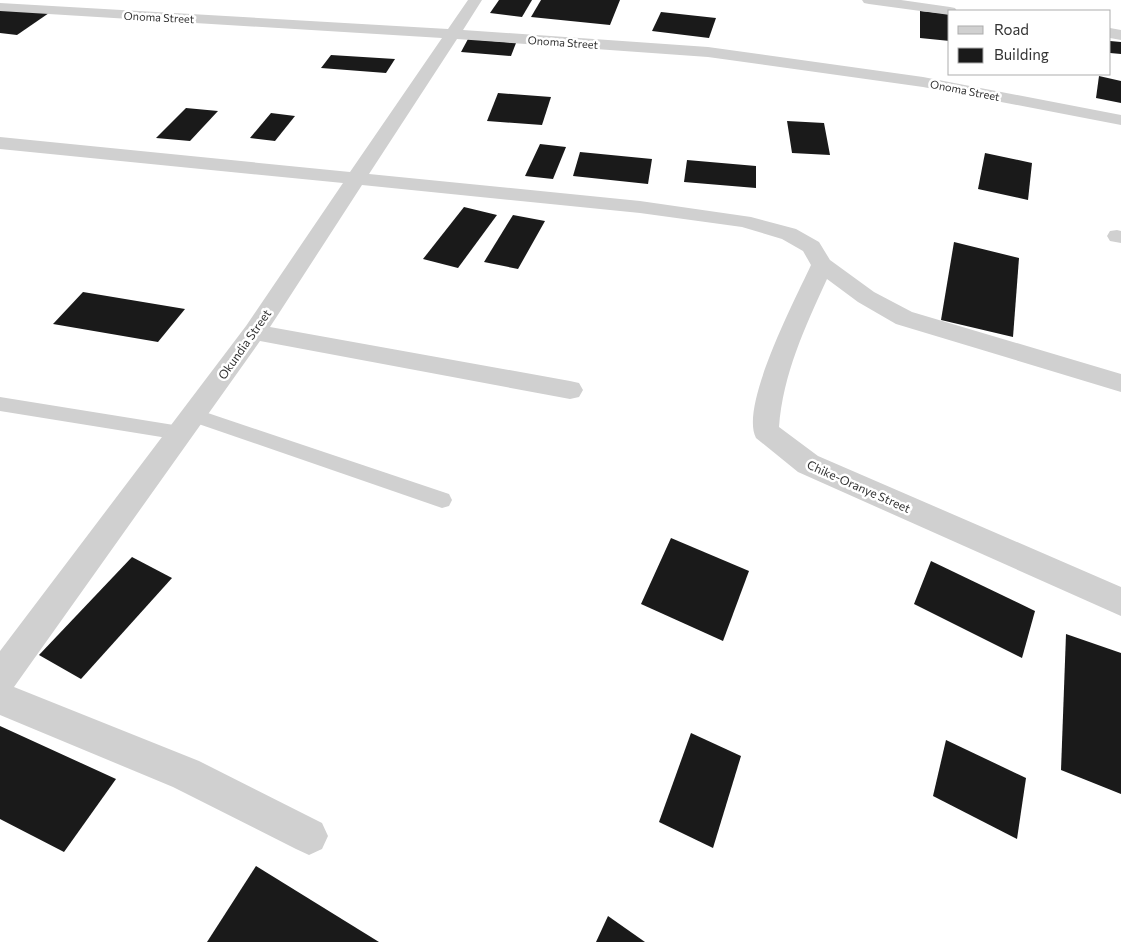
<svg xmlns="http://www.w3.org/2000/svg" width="1121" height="942" font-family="Commissioner,sans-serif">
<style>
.building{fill:#1a1a1a}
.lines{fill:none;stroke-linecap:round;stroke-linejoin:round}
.service{fill:#d0d0d0;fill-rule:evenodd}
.minor{fill:#d0d0d0;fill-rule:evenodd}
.labels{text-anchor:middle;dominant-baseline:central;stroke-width:5;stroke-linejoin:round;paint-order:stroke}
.far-street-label{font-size:11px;fill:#333;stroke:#fff}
.street-label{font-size:12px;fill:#333;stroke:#fff}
</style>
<rect width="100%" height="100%" fill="#fff"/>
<g class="building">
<polygon points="499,0 532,0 522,17 490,13"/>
<polygon points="541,0 620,0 610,25 531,17"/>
<polygon points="0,8 49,13 17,35 0,33"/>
<polygon points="920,11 950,14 950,41 920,38"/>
<polygon points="661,12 716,18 709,38 652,31"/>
<polygon points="468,39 516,43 511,56 461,52"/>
<polygon points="1110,41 1121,42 1121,54 1110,53"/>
<polygon points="331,55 395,59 386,73 321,68"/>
<polygon points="1099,76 1121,81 1121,103 1096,98"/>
<polygon points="498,93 551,97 542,125 487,121"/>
<polygon points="186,108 218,111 190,141 156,138"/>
<polygon points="271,113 295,116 275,141 250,138"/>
<polygon points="787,121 824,123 830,155 792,153"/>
<polygon points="540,144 566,147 553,179 525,176"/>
<polygon points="580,152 652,159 648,184 573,176"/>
<polygon points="985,153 1032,163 1028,200 978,189"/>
<polygon points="687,160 756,166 756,188 684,182"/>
<polygon points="464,207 497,215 458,268 423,259"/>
<polygon points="513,215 545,221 518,269 484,262"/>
<polygon points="954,242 1019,258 1013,337 941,320"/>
<polygon points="83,292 185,309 158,342 53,324"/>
<polygon points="671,538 749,571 723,641 641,604"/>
<polygon points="132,557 172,578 81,679 39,655"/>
<polygon points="931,561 1035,611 1022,658 914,604"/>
<polygon points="1066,634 1121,653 1121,794 1061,770"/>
<polygon points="0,726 116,779 64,852 0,819"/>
<polygon points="691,733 741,756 713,848 659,822"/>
<polygon points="946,740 1026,778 1017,839 933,796"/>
<polygon points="256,866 379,942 207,942"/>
<polygon points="608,916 645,942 596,942"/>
</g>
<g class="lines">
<g class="service">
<polygon points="0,397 180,426 186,428 189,433 186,438 180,440 0,411"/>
<polygon points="193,408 449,494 452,500 449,506 442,508 187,420 184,415 187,410"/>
</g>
<g class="minor">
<path d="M 468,0 L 482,0 L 463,30 L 708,47 L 923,77 L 1121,115 L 1121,125 L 923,87 L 708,57 L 457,39 L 369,174 L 640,201 L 751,217 L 796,229 L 819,242 L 830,260 L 874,292 L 912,312 L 1121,374 L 1121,392 L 896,324 L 858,302 L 827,279 C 805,327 783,374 779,427 L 818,456 L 1121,587 L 1121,616 L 798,472 L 756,438 C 739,406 796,298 811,265 L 803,251 L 782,239 L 742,227 L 640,213 L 362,185 L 270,327 L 570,381 L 579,383 L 583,390 L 579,397 L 570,399 L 260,341 L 14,687 L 199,761 L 322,823 L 328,836 L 322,849 L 309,855 L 296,849 L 173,787 L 0,715 L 0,651 L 246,326 L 343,183 L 0,149 L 0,137 L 350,172 L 442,38 L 0,11 L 0,3 L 448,29 Z"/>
<polygon points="862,0 901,0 950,7 955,8 957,11 950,11 950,15 869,4 864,3"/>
<polygon points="1110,28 1121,30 1121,40 1110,38"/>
<polygon points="1117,230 1121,231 1121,243 1110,241 1107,236 1110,231"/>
</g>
</g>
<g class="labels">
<g class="far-street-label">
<text transform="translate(159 17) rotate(3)">Onoma Street</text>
<text transform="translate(563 42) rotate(4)">Onoma Street</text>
<text transform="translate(965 90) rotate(11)">Onoma Street</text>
</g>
<g class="street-label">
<text transform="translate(244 344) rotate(-55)">Okundia Street</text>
<text transform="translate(859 486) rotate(24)">Chike-Oranye Street</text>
</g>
</g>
<rect x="948" y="10" width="162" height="65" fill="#ffffff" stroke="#adadad"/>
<rect x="958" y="26" width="25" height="8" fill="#d0d0d0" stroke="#adadad"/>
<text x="994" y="35" font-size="15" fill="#333333">Road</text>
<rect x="958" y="48" width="25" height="15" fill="#1a1a1a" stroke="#adadad"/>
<text x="994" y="60" font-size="15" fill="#333333">Building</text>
</svg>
